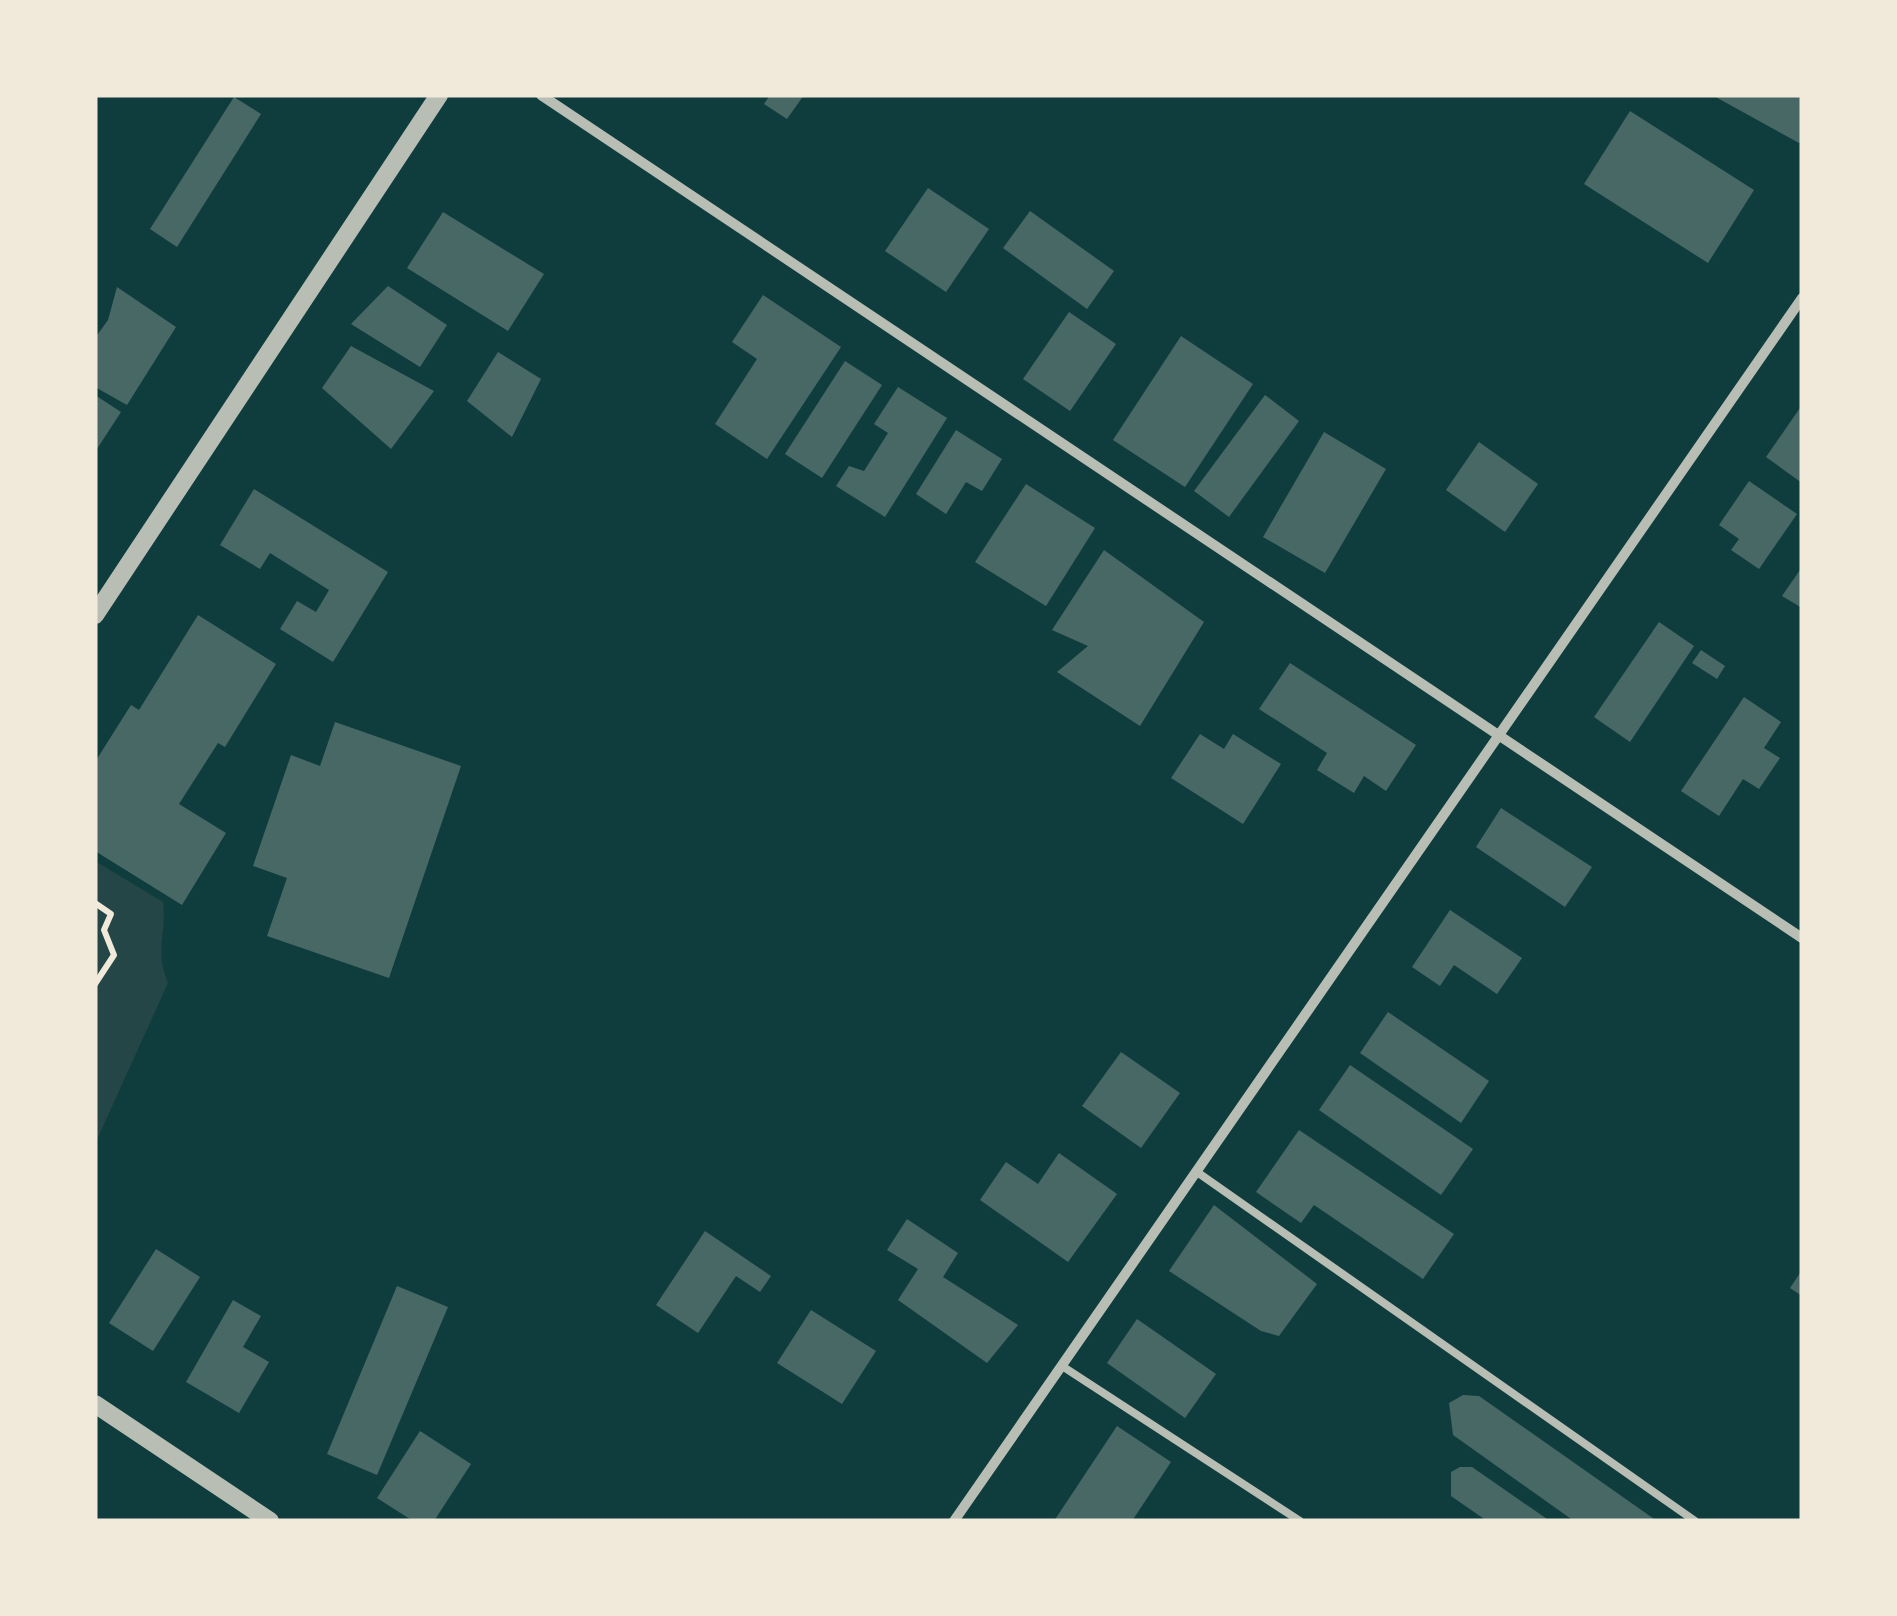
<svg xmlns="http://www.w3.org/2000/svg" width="1897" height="1616" font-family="Montserrat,sans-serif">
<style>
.green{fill:#244646}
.building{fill:#486865}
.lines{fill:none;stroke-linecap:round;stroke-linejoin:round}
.path{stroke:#f1e9da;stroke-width:6}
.service{stroke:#b8beb3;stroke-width:8}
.minor{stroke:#b8beb3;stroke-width:10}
.tertiary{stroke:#b8beb3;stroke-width:18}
</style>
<rect width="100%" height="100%" fill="#0f3d3e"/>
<path class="green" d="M 95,861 L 163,902 C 167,937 154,948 168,983 L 95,1144 Z"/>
<g class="building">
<polygon points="770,95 804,95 787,119 764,104"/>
<polygon points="1712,95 1802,95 1802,140 1799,143"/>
<polygon points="234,97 261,114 177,247 150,229"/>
<polygon points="1630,111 1754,190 1708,263 1584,184"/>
<polygon points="928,188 989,229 946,292 885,251"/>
<polygon points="1030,211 1114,271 1087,309 1003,248"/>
<polygon points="443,212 544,274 508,331 407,268"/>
<polygon points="388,286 447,325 420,367 351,324"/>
<polygon points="117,287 176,327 127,405 95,387 95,338 108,320"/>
<polygon points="763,295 841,347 767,459 715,424 757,359 732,342"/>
<polygon points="1069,312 1116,344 1070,411 1023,379"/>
<polygon points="1181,336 1253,384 1185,487 1113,440"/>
<polygon points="351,346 434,391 391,449 322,388"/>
<polygon points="498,352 541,379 512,437 467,401"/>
<polygon points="845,361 882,385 822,478 785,454"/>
<polygon points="898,387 947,418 885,517 836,486 849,466 864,471 888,433 874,424"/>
<polygon points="95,395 121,412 95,452"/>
<polygon points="1265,395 1299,421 1229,517 1194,491"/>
<polygon points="1802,405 1802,483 1766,457"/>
<polygon points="956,430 1002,459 982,491 966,482 946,514 916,494"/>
<polygon points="1324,432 1386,469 1325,573 1263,537"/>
<polygon points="1479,442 1538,484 1505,532 1446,490"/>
<polygon points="1749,481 1797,514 1759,569 1731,550 1739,539 1719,525"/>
<polygon points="1026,484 1095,528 1046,606 975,562"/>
<polygon points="254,489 388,572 333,662 280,629 297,601 316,612 329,590 270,553 260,569 220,545"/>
<polygon points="1104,550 1204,622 1140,726 1057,672 1088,646 1052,630"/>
<polygon points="1802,567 1802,608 1782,596"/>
<polygon points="198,615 276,664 225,747 218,743 179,804 226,833 182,905 95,851 95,762 131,705 139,710"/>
<polygon points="1659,622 1694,646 1630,742 1594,717"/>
<polygon points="1701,650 1725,666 1717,679 1692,663"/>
<polygon points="1290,663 1416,745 1386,791 1364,776 1354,793 1317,770 1327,753 1259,709"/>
<polygon points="1744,697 1781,722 1764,748 1780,758 1759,789 1743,779 1719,816 1681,791"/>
<polygon points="335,722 461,766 389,978 267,936 287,878 253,866 291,755 320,766"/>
<polygon points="1200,734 1224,749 1233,734 1281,764 1243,824 1171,778"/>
<polygon points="1501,808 1592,867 1565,907 1476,847"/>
<polygon points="1450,910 1522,958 1497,994 1454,965 1440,986 1412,967"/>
<polygon points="1388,1012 1489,1081 1461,1123 1360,1053"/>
<polygon points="1121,1052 1180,1093 1141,1148 1082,1106"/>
<polygon points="1350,1065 1473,1149 1441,1195 1319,1110"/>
<polygon points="1299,1130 1454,1234 1423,1279 1314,1205 1301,1223 1256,1192"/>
<polygon points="1059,1153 1117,1194 1068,1262 980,1200 1006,1162 1038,1184"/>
<polygon points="1214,1205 1317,1284 1279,1336 1261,1331 1169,1271"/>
<polygon points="907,1219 958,1253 943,1277 1018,1325 987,1363 898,1300 918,1269 887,1250"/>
<polygon points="705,1231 771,1276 760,1292 736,1276 698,1333 656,1305"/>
<polygon points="156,1249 200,1277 153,1351 109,1323"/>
<polygon points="1802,1270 1802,1296 1790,1288"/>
<polygon points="397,1286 448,1307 377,1475 327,1454"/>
<polygon points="233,1300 261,1316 243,1347 269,1362 239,1413 186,1382"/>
<polygon points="811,1310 876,1351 842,1404 777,1363"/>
<polygon points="1137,1319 1216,1374 1185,1418 1107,1363"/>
<polygon points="1463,1395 1479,1396 1657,1521 1574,1521 1453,1435 1449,1403"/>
<polygon points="1117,1426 1171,1462 1132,1521 1054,1521"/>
<polygon points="420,1431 471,1464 434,1521 413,1521 377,1498"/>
<polygon points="1460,1467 1472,1467 1550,1521 1487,1521 1451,1496 1451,1472"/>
</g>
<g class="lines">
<polyline class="path" points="95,903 111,914 104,930 114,955 95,984"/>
<g class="service">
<polyline points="1197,1172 1695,1521"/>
<polyline points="1062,1366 1300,1521"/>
</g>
<g class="minor">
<polyline points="541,95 1802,938"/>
<polyline points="954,1521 1802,298"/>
</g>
<g class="tertiary">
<polyline points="95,615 439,95"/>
<polyline points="95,1404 270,1521"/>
</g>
</g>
<rect width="1897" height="1616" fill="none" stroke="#f1e9da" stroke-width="195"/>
</svg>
